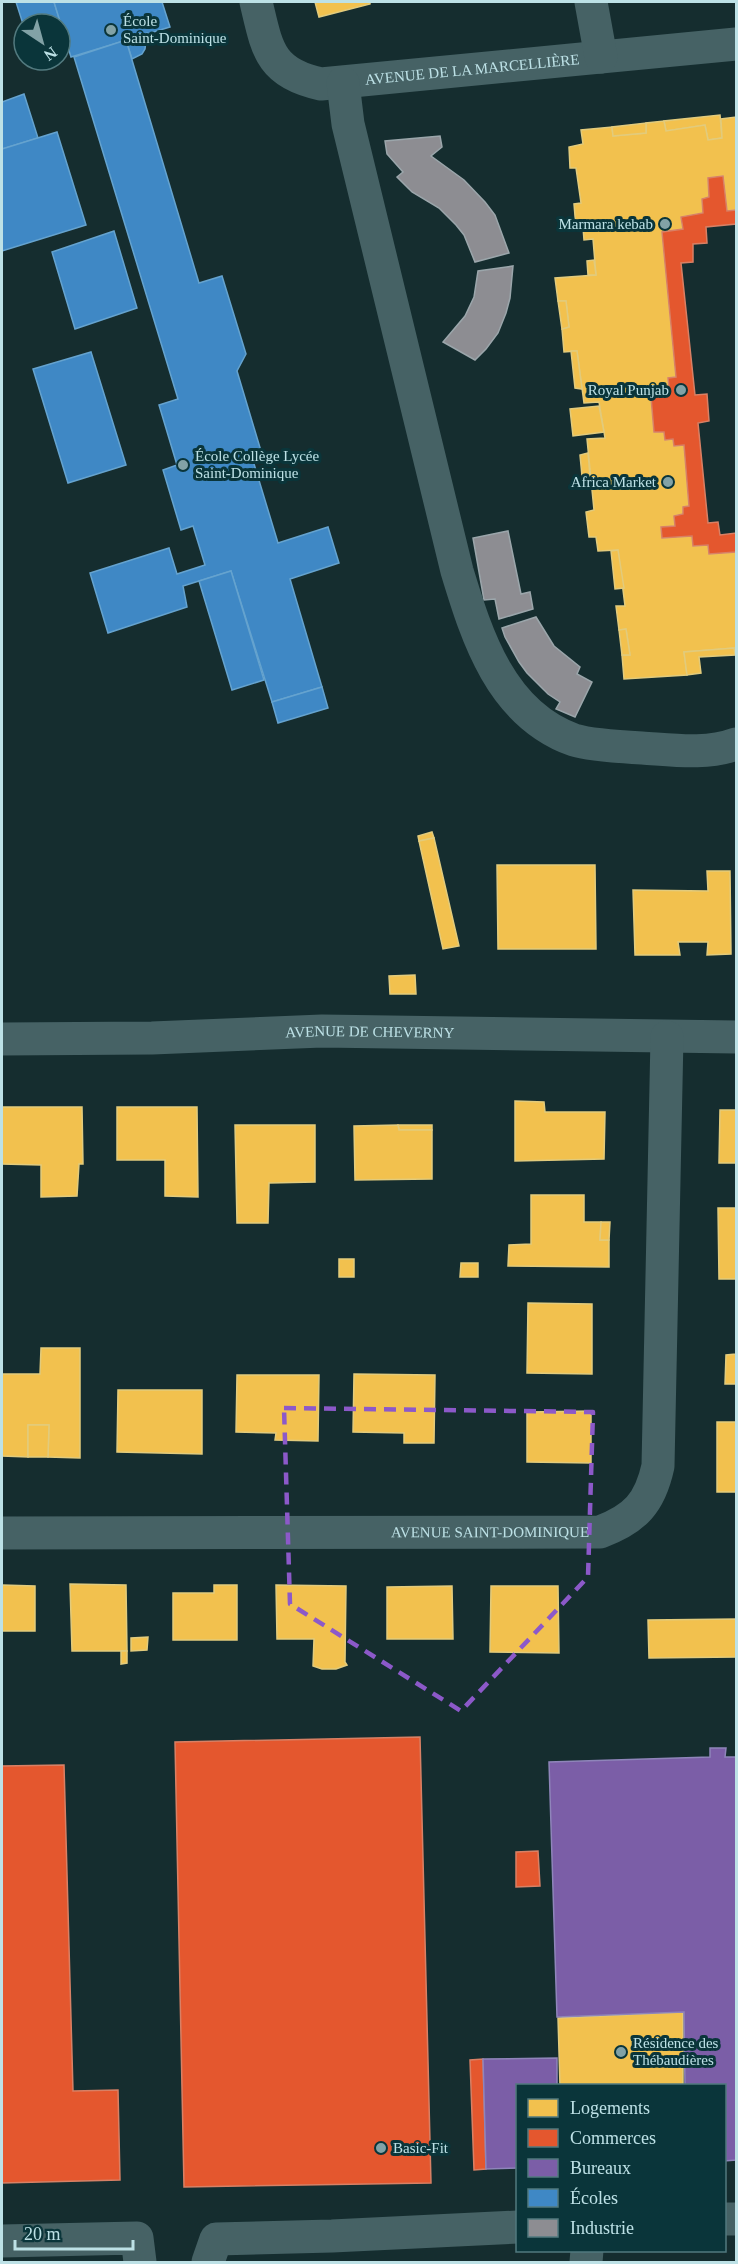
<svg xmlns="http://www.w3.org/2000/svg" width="738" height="2264" font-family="Georgia,serif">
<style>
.homes{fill:#f2c14e;stroke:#e2cb7c;stroke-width:1.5}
.shops{fill:#e4572e;stroke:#d88065;stroke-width:1.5}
.offices{fill:#7b5ea7;stroke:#8f85ba;stroke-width:1.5}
.schools{fill:#3f88c5;stroke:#65a3cf;stroke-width:1.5}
.industry{fill:#8d8d92;stroke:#9ba6ab;stroke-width:1.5}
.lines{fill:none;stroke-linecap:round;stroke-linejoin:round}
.minor{stroke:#466265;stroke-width:33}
.marked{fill:none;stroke:#8c59c9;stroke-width:4.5;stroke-dasharray:12 8;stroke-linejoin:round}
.poi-dot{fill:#82a2a6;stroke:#0a353a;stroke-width:2}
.labels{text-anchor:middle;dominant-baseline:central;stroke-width:6;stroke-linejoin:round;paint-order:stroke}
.poi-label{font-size:15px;fill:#bde1e6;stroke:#0a353a;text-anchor:start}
.street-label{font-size:15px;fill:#bde1e6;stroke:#0a353a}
</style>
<rect width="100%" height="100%" fill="#152d2f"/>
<g class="homes">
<polygon points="315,2 370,2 370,4 319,17"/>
<polygon points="720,115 722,138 708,140 705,125 666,131 664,121"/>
<polygon points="736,117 736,210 727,211 723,176 708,178 709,197 702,199 703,213 681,217 683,229 662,232 676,377 668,378 669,387 661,388 661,395 651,397 654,432 664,432 665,440 673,439 674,446 684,445 689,506 683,507 683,514 674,516 675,526 661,527 662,538 692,536 693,546 708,545 709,554 736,552 736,651 734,651 734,648 684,652 687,675 624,679 622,655 630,655 626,629 619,630 616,606 625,606 618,550 598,551 596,537 589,537 586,512 594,510 587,439 605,438 599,402 584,403 577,351 564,352 562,329 569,327 566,301 558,301 555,278 596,275 593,239 584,240 583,227 576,228 574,204 581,203 576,168 570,168 569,147 583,144 581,130 612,127 613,136 646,133 646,123 664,121 666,131 705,125 708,140 722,138 721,119"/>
<polygon points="646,123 646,133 613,136 612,127"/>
<polygon points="594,260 596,275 588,275 587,261"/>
<polygon points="558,301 566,301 569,327 562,329"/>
<polygon points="571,351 577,351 582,389 575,388"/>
<polygon points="599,406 604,432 573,436 570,409"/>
<polygon points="588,453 590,476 582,476 580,455"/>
<polygon points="618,550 624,588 615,589 611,551"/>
<polygon points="626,629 630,655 622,655 619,630"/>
<polygon points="734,648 735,655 699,657 701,673 687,675 684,652"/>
<polygon points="432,832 434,838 419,841 418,836"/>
<polygon points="434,838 459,946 443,949 419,841"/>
<polygon points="497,865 595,865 596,949 498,949"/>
<polygon points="707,871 730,871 731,954 707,955 708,942 678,942 680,955 635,955 633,890 708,891"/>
<polygon points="415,975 416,994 390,994 389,976"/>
<polygon points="515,1101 544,1102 545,1112 605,1112 604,1159 515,1161"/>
<polygon points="2,1107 82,1107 83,1164 79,1164 77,1196 41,1197 41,1165 2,1164"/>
<polygon points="117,1107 197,1107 198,1197 165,1196 165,1160 117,1160"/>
<polygon points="720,1110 736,1110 736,1163 719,1163"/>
<polygon points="235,1125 315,1125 315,1182 269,1183 268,1223 237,1223"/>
<polygon points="398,1125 432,1125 432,1130 399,1130"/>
<polygon points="398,1125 399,1130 432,1130 432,1179 355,1180 354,1126"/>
<polygon points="531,1195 584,1195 584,1222 601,1222 600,1240 609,1240 609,1267 508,1266 509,1245 531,1244"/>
<polygon points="718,1208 736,1208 736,1279 719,1279"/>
<polygon points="601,1222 610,1222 609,1240 600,1240"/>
<rect x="339" y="1259" width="15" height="18"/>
<polygon points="461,1263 478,1263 478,1277 460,1277"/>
<polygon points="528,1303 592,1304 592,1374 527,1373"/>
<polygon points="736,1317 736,1384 725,1384 726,1355 736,1354"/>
<polygon points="41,1348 80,1348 80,1458 48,1457 49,1425 28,1425 28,1457 2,1456 2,1374 40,1374"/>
<polygon points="354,1374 435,1375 434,1443 404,1443 404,1433 353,1432"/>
<polygon points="237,1375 319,1375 318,1441 275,1440 276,1433 236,1432"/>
<polygon points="118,1390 202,1390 202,1454 117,1452"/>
<polygon points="591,1411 591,1463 527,1462 527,1412"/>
<rect x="717" y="1422" width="19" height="70"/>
<polygon points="28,1425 49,1425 48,1457 28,1457"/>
<polygon points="70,1584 126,1585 127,1651 72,1651"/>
<polygon points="2,1585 35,1586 35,1631 2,1631"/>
<polygon points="214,1585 237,1585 237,1640 173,1640 173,1593 214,1593"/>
<polygon points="276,1585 346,1586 345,1662 347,1665 336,1669 322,1669 313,1666 314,1639 277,1639"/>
<polygon points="452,1586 453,1639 387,1639 387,1587"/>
<polygon points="491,1586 558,1586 559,1653 490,1652"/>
<polygon points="736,1619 736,1657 649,1658 648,1620"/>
<polygon points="148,1637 147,1650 131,1651 131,1638"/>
<polygon points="121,1651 127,1651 127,1663 121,1664"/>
<polygon points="683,2012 683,2086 560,2086 558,2018"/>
</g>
<g class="shops">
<polygon points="723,176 727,211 736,210 736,224 706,227 707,243 693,244 693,262 681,263 695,395 707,394 709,421 698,423 708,523 718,522 720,535 736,533 736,552 709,554 708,545 693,546 692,536 662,538 661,527 675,526 674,516 683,514 683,507 689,506 684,445 674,446 673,439 665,440 664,432 654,432 651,397 661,395 661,388 669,387 668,378 676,377 662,232 683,229 681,217 703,213 702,199 709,197 708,178"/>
<polygon points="420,1737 431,2183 184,2187 175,1742"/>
<polygon points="64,1765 73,2091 118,2090 120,2180 2,2183 2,1766"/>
<polygon points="538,1851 540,1886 516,1887 516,1852"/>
<polygon points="483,2059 486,2169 474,2170 470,2060"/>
</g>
<g class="offices">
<polygon points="710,1748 726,1748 725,1757 736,1757 736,2160 724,2161 724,2086 685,2086 684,2012 557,2017 549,1762 710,1757"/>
<polygon points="557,2058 557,2086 518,2086 518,2168 486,2169 483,2059"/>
</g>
<g class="schools">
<polygon points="16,2 54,2 66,40 60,42 60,24 24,24 24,27"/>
<polygon points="54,2 162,2 170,27 71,57"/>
<polygon points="147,33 145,49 142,54 132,59 126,40"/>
<polygon points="126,40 199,283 222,276 246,354 237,371 261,451 251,454 278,543 328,527 339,563 290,579 322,687 272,702 231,571 183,586 187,607 108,633 90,573 169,548 177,574 205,565 193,526 181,530 163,470 177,465 159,405 178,399 74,57"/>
<polygon points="24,94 38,138 2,149 2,102"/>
<polygon points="57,132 86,225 2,251 2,149"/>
<polygon points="114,231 137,308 75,329 52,252"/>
<polygon points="91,352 126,465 68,483 33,369"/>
<polygon points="231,571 264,680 232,690 199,581"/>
<polygon points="322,687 328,708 278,723 272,702"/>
</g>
<g class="industry">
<polygon points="440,136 442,147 431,156 464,180 485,202 495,215 509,253 475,262 464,235 456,225 439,208 412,192 397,177 403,172 387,154 385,141"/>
<polygon points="513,266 510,298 506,313 498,333 486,349 475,360 443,342 465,316 474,297 478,271"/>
<polygon points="508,531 521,594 530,592 533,609 499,619 495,599 484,600 473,538"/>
<polygon points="536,617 554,646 580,667 577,674 592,682 575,717 556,709 560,702 548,694 527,673 519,662 505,637 502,628"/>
</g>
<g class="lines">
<g class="minor">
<path id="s1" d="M 256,2 C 267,48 269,73 321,84 L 736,44"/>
<polyline points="591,2 601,57"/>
<path d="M 343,83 L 348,124 L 457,571 C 477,637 501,714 574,740 C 590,745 624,747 642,748 C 673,750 707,755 736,744"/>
<path id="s2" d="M 2,1039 L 152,1038 L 322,1031 L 736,1037"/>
<path id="s3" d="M 2,1533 L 600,1532 C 635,1519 650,1503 658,1466 L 667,1037"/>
<polyline points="724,2219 736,2219"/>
<polyline points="2,2241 137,2238 140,2262"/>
<polyline points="208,2262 216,2239 332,2236 518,2227"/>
<polyline points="586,2262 587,2250"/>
</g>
</g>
<path class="marked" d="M 284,1408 L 593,1412 L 588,1577 L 461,1711 L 290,1604 Z"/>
<g class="poi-dot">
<circle cx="111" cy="30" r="6"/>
<circle cx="665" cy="224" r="6"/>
<circle cx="681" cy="390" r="6"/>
<circle cx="183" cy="465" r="6"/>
<circle cx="668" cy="482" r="6"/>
<circle cx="621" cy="2052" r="6"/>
<circle cx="381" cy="2148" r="6"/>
</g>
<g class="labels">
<g class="poi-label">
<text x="123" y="21">École<tspan x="123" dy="17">Saint-Dominique</tspan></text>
<text x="653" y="224" text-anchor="end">Marmara kebab</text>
<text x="669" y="390" text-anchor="end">Royal Punjab</text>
<text x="195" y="456">École Collège Lycée<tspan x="195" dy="17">Saint-Dominique</tspan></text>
<text x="656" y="482" text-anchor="end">Africa Market</text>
<text x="633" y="2043">Résidence des<tspan x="633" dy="17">Thébaudières</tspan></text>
<text x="393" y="2148">Basic-Fit</text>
</g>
<g class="street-label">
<text stroke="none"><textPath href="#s1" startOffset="266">AVENUE DE LA MARCELLIÈRE</textPath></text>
<text stroke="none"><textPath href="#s2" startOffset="368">AVENUE DE CHEVERNY</textPath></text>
<text stroke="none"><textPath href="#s3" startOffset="488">AVENUE SAINT-DOMINIQUE</textPath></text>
</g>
</g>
<rect width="738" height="2264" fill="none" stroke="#bde1e6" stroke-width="6"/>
<rect x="516" y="2084" width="210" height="168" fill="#0a353a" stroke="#527a7f" stroke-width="1.5"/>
<rect x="528" y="2099" width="30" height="18" fill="#f2c14e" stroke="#527a7f" stroke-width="1.5"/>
<text x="570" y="2114" font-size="18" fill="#bde1e6">Logements</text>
<rect x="528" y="2129" width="30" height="18" fill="#e4572e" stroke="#527a7f" stroke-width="1.5"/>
<text x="570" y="2144" font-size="18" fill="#bde1e6">Commerces</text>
<rect x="528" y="2159" width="30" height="18" fill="#7b5ea7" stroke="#527a7f" stroke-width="1.5"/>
<text x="570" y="2174" font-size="18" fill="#bde1e6">Bureaux</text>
<rect x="528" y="2189" width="30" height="18" fill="#3f88c5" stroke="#527a7f" stroke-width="1.5"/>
<text x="570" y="2204" font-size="18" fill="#bde1e6">Écoles</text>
<rect x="528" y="2219" width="30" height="18" fill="#8d8d92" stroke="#527a7f" stroke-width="1.5"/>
<text x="570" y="2234" font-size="18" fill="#bde1e6">Industrie</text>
<g transform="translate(42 42) rotate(144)"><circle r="28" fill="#0a353a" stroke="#527a7f" stroke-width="1.5"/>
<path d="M0-4.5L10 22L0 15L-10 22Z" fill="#82a2a6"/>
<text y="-9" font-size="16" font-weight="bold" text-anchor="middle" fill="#bde1e6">N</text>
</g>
<path d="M15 2240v9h118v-9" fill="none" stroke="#bde1e6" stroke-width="3"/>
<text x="24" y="2240" font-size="18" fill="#bde1e6" stroke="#0a353a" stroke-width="4.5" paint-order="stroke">20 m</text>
</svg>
